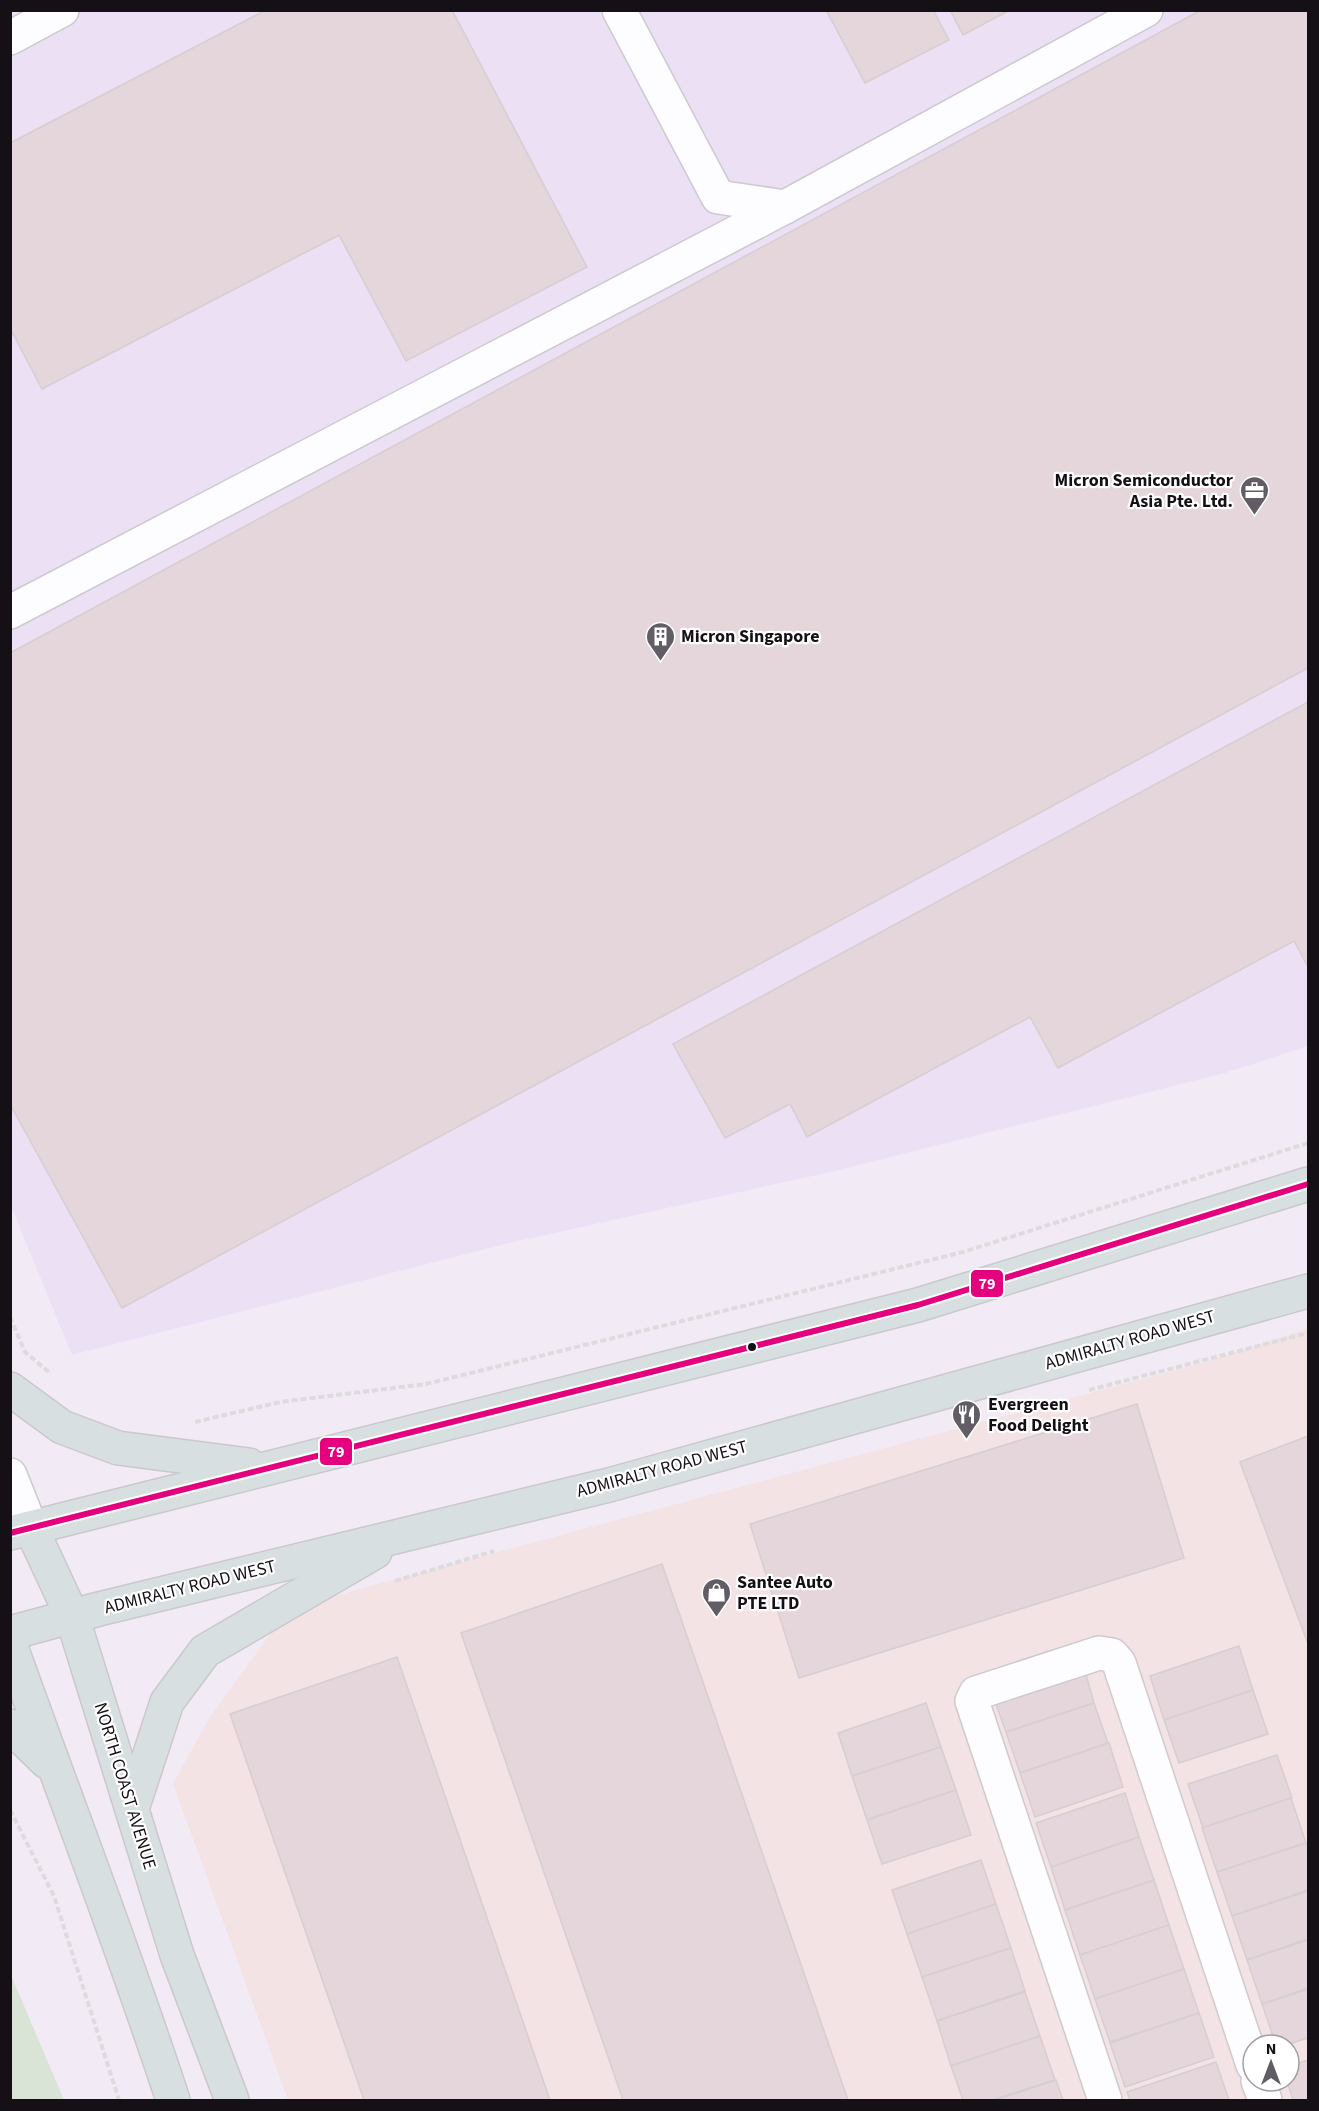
<svg xmlns="http://www.w3.org/2000/svg" width="1319" height="2111" font-family="'Source Sans 3',sans-serif">
<style>
.commercial{fill:#f4e3e4;fill-rule:evenodd}
.built{fill:#ece1f4}
.green{fill:#d9e4d6}
.building{fill:#e4d6da;stroke:#d5ced2;stroke-width:1.5}
.lines{fill:none;stroke-linecap:round;stroke-linejoin:round}
.minor-casing{stroke:#cec9d1;stroke-width:36}
.major-casing{stroke:#cbc8cd;stroke-width:36}
.path{stroke:#dddbde;stroke-width:4;stroke-dasharray:6 3;stroke-linecap:butt}
.minor{stroke:#fdfcfe;stroke-width:33}
.major{stroke:#d8dfe1;stroke-width:33}
.bus-1-casing{stroke:#fff;stroke-width:10}
.bus-1{stroke:#e5007d;stroke-width:6}
.bus-dot{fill:#141016;stroke:#fff;stroke-width:2}
.labels{text-anchor:middle;dominant-baseline:central;stroke-width:4.5;stroke-linejoin:round;paint-order:stroke}
.poi-label{font-size:18px;font-weight:bold;fill:#141016;stroke:#fff;text-anchor:start}
.street-label{font-size:18px;fill:#141016;stroke:#fff}
.line-badge{stroke:#fff;stroke-width:2}
.badge-label{font-size:16px;text-anchor:middle;font-weight:bold;fill:#fff}
</style>
<rect width="100%" height="100%" fill="#f2ebf6"/>
<path class="commercial" d="M 1308,1328 L 1308,2100 L 288,2100 L 173,1784 L 209,1718 L 289,1608 L 1209,1361 ZM 1253,2045 L 1289,2045 L 1289,2081 L 1253,2081 Z"/>
<polygon class="built" points="10,11 1308,11 1308,1046 1225,1073 835,1171 509,1243 72,1355 10,1204"/>
<polygon class="green" points="10,1975 11,1975 64,2100 11,2100"/>
<g class="building">
<polygon points="266,10 452,10 587,267 406,361 339,235 42,389 10,328 10,143"/>
<polygon points="826,10 933,10 949,40 865,83"/>
<polygon points="950,10 1010,10 963,35"/>
<polygon points="1201,10 1308,10 1308,668 122,1308 10,1104 10,653"/>
<polygon points="1308,702 1308,967 1294,941 1058,1068 1030,1017 807,1137 790,1104 725,1138 673,1044"/>
<polygon points="1137,1404 1184,1558 799,1678 750,1524"/>
<polygon points="1308,1436 1308,1644 1240,1462"/>
<polygon points="662,1564 848,2100 623,2100 461,1633"/>
<polygon points="1239,1646 1253,1690 1164,1720 1150,1676"/>
<polygon points="397,1657 550,2100 364,2100 230,1714"/>
<polygon points="1083,1664 1094,1703 1006,1732 992,1693"/>
<polygon points="1253,1690 1268,1734 1179,1763 1164,1720"/>
<polygon points="926,1703 941,1747 852,1776 838,1733"/>
<polygon points="1094,1703 1108,1743 1020,1773 1006,1732"/>
<polygon points="1109,1743 1123,1787 1035,1817 1020,1773"/>
<polygon points="941,1747 956,1790 867,1820 852,1776"/>
<polygon points="1277,1755 1292,1798 1203,1828 1188,1784"/>
<polygon points="956,1790 971,1835 882,1864 867,1820"/>
<polygon points="1125,1793 1139,1837 1051,1867 1036,1823"/>
<polygon points="1291,1798 1306,1843 1217,1872 1202,1828"/>
<polygon points="1139,1837 1154,1880 1065,1910 1051,1867"/>
<polygon points="1306,1843 1308,1849 1308,1890 1232,1916 1217,1872"/>
<polygon points="981,1860 996,1904 907,1934 892,1890"/>
<polygon points="1154,1880 1169,1925 1080,1955 1065,1910"/>
<polygon points="1308,1891 1308,1939 1247,1960 1232,1916"/>
<polygon points="996,1904 1011,1948 922,1977 907,1934"/>
<polygon points="1169,1925 1184,1969 1095,1999 1080,1955"/>
<polygon points="1308,1940 1308,1988 1262,2004 1247,1960"/>
<polygon points="1011,1948 1025,1991 937,2021 922,1977"/>
<polygon points="1184,1969 1199,2013 1110,2042 1095,1999"/>
<polygon points="1308,1989 1308,2038 1286,2045 1276,2045 1262,2004"/>
<polygon points="1025,1992 1040,2036 951,2066 937,2021"/>
<polygon points="1199,2013 1214,2057 1125,2087 1110,2043"/>
<polygon points="1040,2036 1055,2080 992,2100 963,2100 951,2066"/>
<polygon points="1308,2060 1308,2100 1293,2100 1287,2081 1289,2081 1289,2066"/>
<polygon points="1216,2062 1229,2100 1130,2100 1127,2092"/>
<polygon points="1056,2080 1063,2100 995,2100"/>
</g>
<g class="lines">
<defs>
<g id="minor">
<polyline points="619,10 718,197 785,207"/>
<polyline points="10,38 62,10"/>
<polyline points="10,612 785,207 1146,10"/>
<polyline points="10,1475 31,1528"/>
<polyline points="1258,2081 1265,2100"/>
<polyline points="1105,2100 972,1701 976,1693 1099,1653 1112,1655 1119,1663 1253,2065"/>
</g>
<g id="major">
<polyline points="10,1389 62,1427 118,1448 249,1465"/>
<polyline points="31,1528 72,1616 177,1955 232,2100"/>
<polyline points="10,1533 918,1305 1308,1184"/>
<polyline points="10,1633 99,1609 609,1485 1308,1291"/>
<path d="M 10,1644 C 64,1796 123,1947 173,2100"/>
<polyline points="10,1726 47,1762"/>
<polyline points="132,1809 167,1702 205,1651 375,1552"/>
</g>
</defs>
<use href="#minor" class="minor-casing"/>
<use href="#major" class="major-casing"/>
<g class="path">
<polyline points="10,1317 25,1352 50,1373"/>
<polyline points="1089,1390 1308,1333"/>
<polyline points="195,1422 280,1402 426,1384 963,1252 1308,1143"/>
<polyline points="395,1581 494,1551"/>
<polyline points="10,1810 54,1896 119,2100"/>
</g>
<use href="#minor" class="minor"/>
<use href="#major" class="major"/>
<defs>
<polyline id="bus-1" points="10,1533 918,1305 1308,1184"/>
</defs>
<use href="#bus-1" class="bus-1-casing"/>
<use href="#bus-1" class="bus-1"/>
</g>
<defs>
<symbol id="office-pin" viewBox="-11 -11 22 30"><path d="M0 17L-7.5 6A9.5 9.5 0 1 1 7.5 6Z" fill="#625d64" stroke="#fff"/><path d="M-6-3h4V-5.5h4V-3h4V5H-6ZM-1-4.5V-3h2v-1.5ZM-6 0V1H6V0Z" fill="#fff"/></symbol>
<symbol id="building-pin" viewBox="-11 -11 22 30"><path d="M0 17L-7.5 6A9.5 9.5 0 1 1 7.5 6Z" fill="#625d64" stroke="#fff"/><path d="M-4-6H4V6H1V3H-1V6H-4ZM-2.5-4.3h1.7v1.8h-1.7ZM.8-4.3h1.7v1.8H.8ZM-2.5-1h1.7V.8h-1.7ZM.8-1h1.7V.8H.8Z" fill="#fff"/></symbol>
<symbol id="restaurant-pin" viewBox="-11 -11 22 30"><path d="M0 17L-7.5 6A9.5 9.5 0 1 1 7.5 6Z" fill="#625d64" stroke="#fff"/><path d="M-5-6h1v4h1v-4h1v4h1v-4h1v5L-1.5 .5V6h-2V.5L-5-1ZM5-6V6H3V1.5H1.5Q1.5-4 5-6Z" fill="#fff"/></symbol>
<symbol id="shop-pin" viewBox="-11 -11 22 30"><path d="M0 17L-7.5 6A9.5 9.5 0 1 1 7.5 6Z" fill="#625d64" stroke="#fff"/><path d="M-5-2.5h2.3a2.7 3.5 0 0 1 5.4 0H5L5.5 6h-11ZM-1.5-2.5h3a1.5 2.3 0 0 0-3 0Z" fill="#fff"/></symbol>
</defs>
<g fill-rule="evenodd">
<use href="#office-pin" x="1238" y="474" width="33" height="45"/>
<use href="#building-pin" x="644" y="620" width="33" height="45"/>
<use href="#restaurant-pin" x="950" y="1398" width="33" height="45"/>
<use href="#shop-pin" x="700" y="1576" width="33" height="45"/>
</g>
<circle class="bus-dot" cx="752" cy="1347" r="5"/>
<g class="labels">
<g class="poi-label">
<text x="1233" y="480" text-anchor="end">Micron Semiconductor<tspan x="1233" dy="21">Asia Pte. Ltd.</tspan></text>
<text x="681" y="636">Micron Singapore</text>
<text x="988" y="1404">Evergreen<tspan x="988" dy="21">Food Delight</tspan></text>
<text x="737" y="1582">Santee Auto<tspan x="737" dy="21">PTE LTD</tspan></text>
</g>
<g class="street-label">
<text transform="translate(1130 1340) rotate(-16)">ADMIRALTY ROAD WEST</text>
<text transform="translate(662 1469) rotate(-15)">ADMIRALTY ROAD WEST</text>
<text transform="translate(190 1587) rotate(-14)">ADMIRALTY ROAD WEST</text>
<text transform="translate(125 1786) rotate(73)">NORTH COAST AVENUE</text>
</g>
</g>
<g class="line-badge">
<rect x="970" y="1269" width="34" height="29" rx="6" fill="#e5007d"/>
<rect x="319" y="1437" width="34" height="29" rx="6" fill="#e5007d"/>
</g>
<g class="badge-label">
<text x="987" y="1289">79</text>
<text x="336" y="1457">79</text>
</g>
<rect width="1319" height="2111" fill="none" stroke="#141016" stroke-width="24"/>
<g transform="translate(1271 2063)"><circle r="28" fill="#ffffff" stroke="#a19fa2" stroke-width="1.5"/>
<path d="M0-4.5L10 22L0 15L-10 22Z" fill="#625d64"/>
<text y="-9" font-size="16" font-weight="bold" text-anchor="middle" fill="#141016">N</text>
</g>
</svg>
